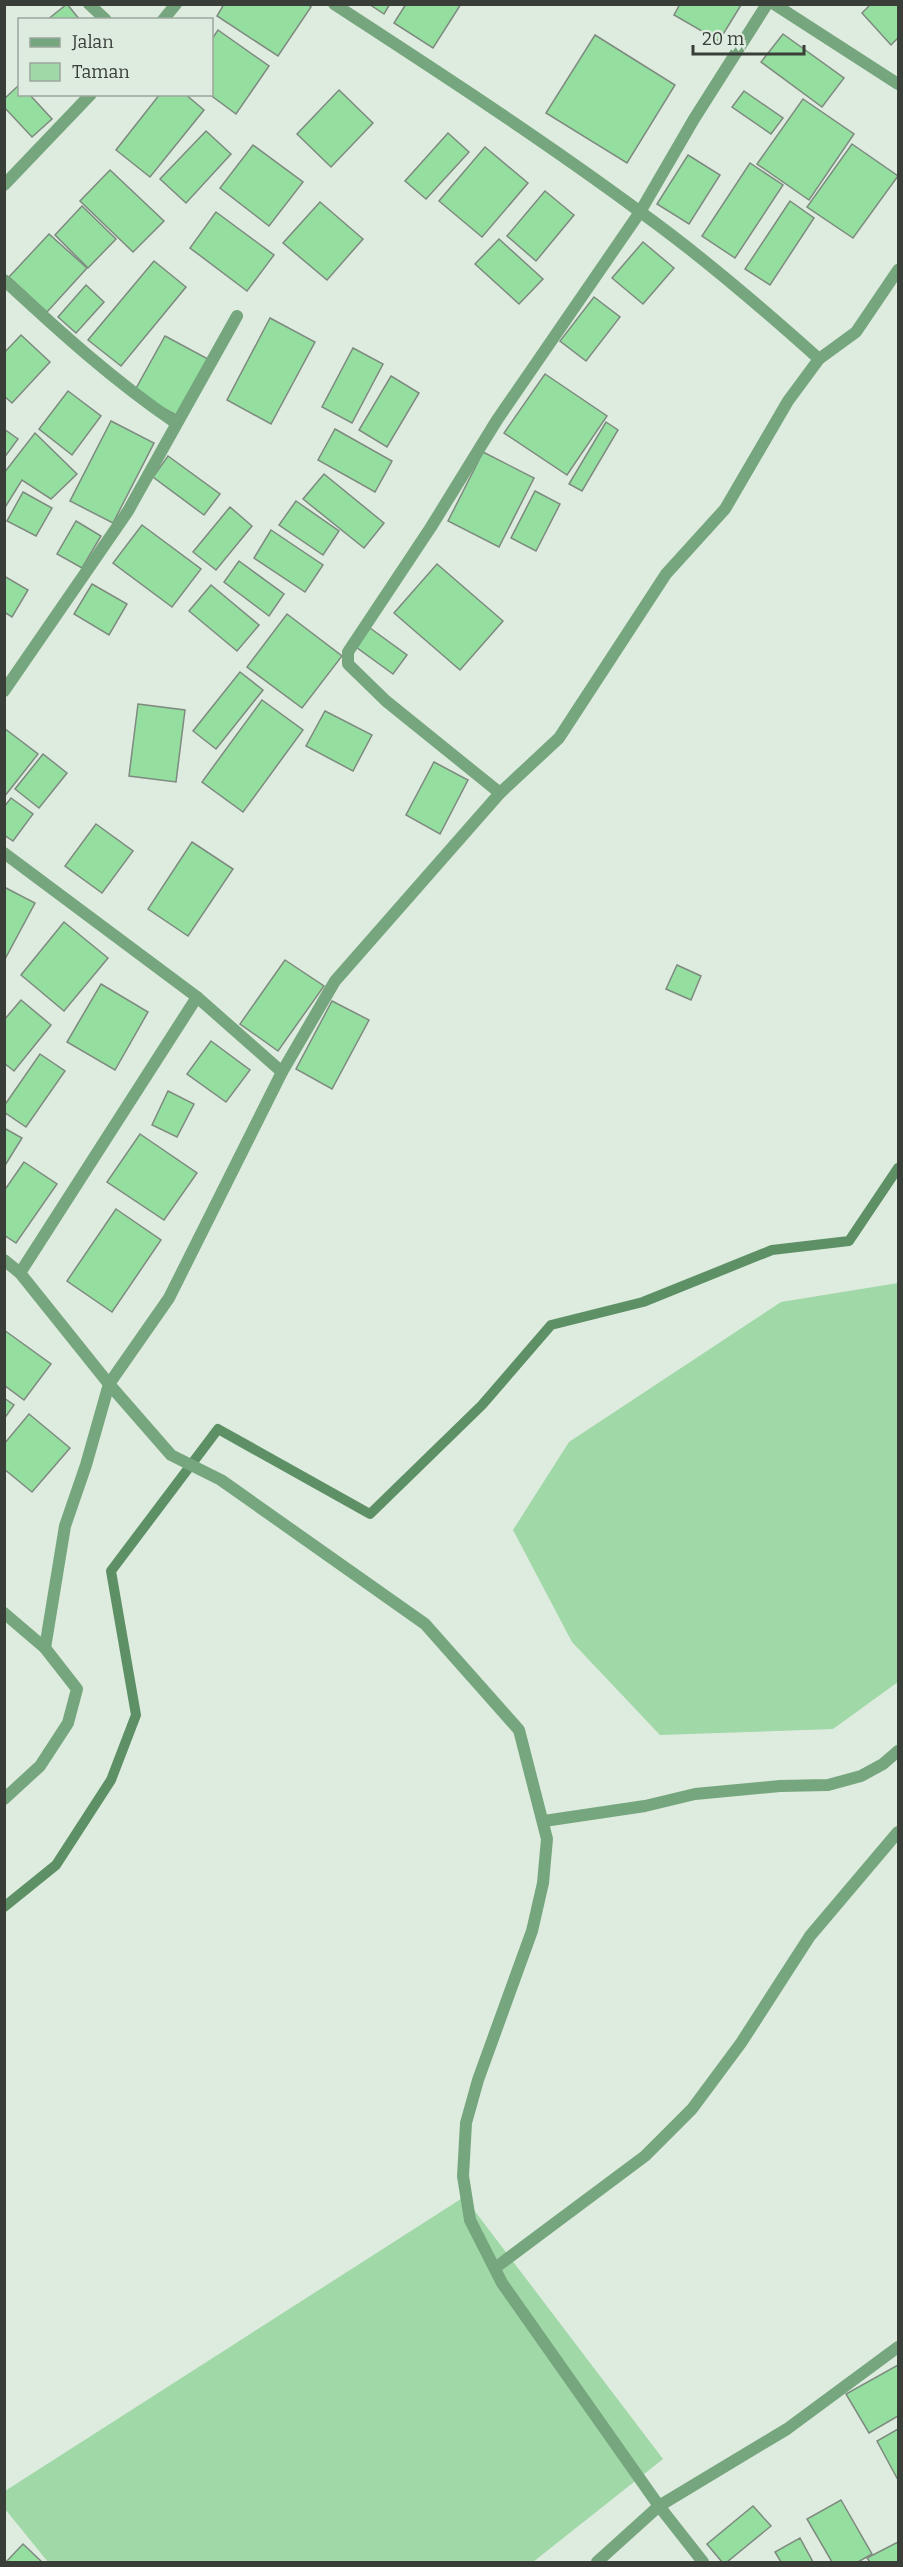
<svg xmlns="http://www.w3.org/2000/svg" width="903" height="2567" font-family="Bitter,serif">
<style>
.green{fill:#a0d8a7}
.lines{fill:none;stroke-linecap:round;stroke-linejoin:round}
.stream{stroke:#5d9165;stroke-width:10}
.building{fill:#94df9f;stroke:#7e8a7f;stroke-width:1.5}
.service{stroke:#76a67d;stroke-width:12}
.minor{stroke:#76a67d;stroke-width:12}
</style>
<rect width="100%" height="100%" fill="#deebdf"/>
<g class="green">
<polygon points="898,1283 898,1682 833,1729 660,1735 572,1642 513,1530 569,1442 781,1302"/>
<polygon points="464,2197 663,2459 533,2562 48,2562 5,2509 5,2491"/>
</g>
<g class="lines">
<polyline class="stream" points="4,1907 56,1865 111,1780 136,1715 111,1571 218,1429 370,1514 482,1405 551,1325 643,1302 772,1250 849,1241 898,1168"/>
</g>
<g class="building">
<polygon points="67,4 80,20 47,20"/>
<polygon points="224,4 307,4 311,7 278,56 217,16"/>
<polygon points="369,4 390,4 384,14"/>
<polygon points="406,4 461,4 433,48 394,23"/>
<polygon points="680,4 741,4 741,5 719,41 674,15"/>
<polygon points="871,4 898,4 898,38 891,45 862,13"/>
<polygon points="218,30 269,66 236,114 209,94 212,94 212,39"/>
<polygon points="783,34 844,78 822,107 761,62"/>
<polygon points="595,35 675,85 627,163 546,113"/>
<polygon points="19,85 20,94 29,94 52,119 32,137 4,107 4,99"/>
<polygon points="339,90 373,123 331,167 297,134"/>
<polygon points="744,91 783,118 771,134 732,107"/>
<polygon points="160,94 185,94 204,110 150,177 116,150"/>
<polygon points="803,99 854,134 809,200 757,164"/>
<polygon points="206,131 231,154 186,203 160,179"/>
<polygon points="448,133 469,152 426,199 405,181"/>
<polygon points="852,144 898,176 853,238 807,207"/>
<polygon points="253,145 303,182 269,226 220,188"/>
<polygon points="485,147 528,183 482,237 439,201"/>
<polygon points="688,155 720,175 689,224 657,204"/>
<polygon points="750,163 783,185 735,258 702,236"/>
<polygon points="110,170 164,221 133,252 80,201"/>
<polygon points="545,191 574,215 536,261 507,236"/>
<polygon points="790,201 814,218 770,285 745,269"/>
<polygon points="320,202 363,239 327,280 283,243"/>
<polygon points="82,206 116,239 88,268 55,235"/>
<polygon points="216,212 274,255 247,291 190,248"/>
<polygon points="49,234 87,268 47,312 9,277"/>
<polygon points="499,239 543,279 519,304 475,264"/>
<polygon points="643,242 674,268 643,304 612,278"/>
<polygon points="154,261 186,287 121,366 88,340"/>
<polygon points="86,285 104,302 76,333 58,317"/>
<polygon points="594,297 620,317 586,361 560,341"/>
<polygon points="270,318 315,342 271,424 227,400"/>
<polygon points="21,335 50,362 12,403 4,396 4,353"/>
<polygon points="165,336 208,359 176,415 134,392"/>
<polygon points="353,348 383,364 352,423 322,407"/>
<polygon points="545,374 607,416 567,475 504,433"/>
<polygon points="391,376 419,393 387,447 359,430"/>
<polygon points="68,391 101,416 72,455 39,429"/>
<polygon points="111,421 154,443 113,523 70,501"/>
<polygon points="606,422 618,430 582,491 569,484"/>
<polygon points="4,429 18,439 4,458"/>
<polygon points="335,429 392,461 375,492 318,460"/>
<polygon points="35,433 77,474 51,499 22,480 4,509 4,473"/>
<polygon points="483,452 534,478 499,547 448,521"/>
<polygon points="168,456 220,494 204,515 153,477"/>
<polygon points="324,474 384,523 364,548 303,499"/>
<polygon points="535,491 560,504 536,551 511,538"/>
<polygon points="23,492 52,508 36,536 7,521"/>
<polygon points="296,501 339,531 323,555 279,525"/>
<polygon points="230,507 252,526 216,570 193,552"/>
<polygon points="76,521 101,536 82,568 57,554"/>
<polygon points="142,525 201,569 172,607 113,563"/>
<polygon points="271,530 323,565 305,592 254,558"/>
<polygon points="239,561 284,594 269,616 224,582"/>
<polygon points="437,564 503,621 460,670 394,613"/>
<polygon points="4,576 28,590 12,617 4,612"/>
<polygon points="92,584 127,604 109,635 74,614"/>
<polygon points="211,585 259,625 237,651 189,611"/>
<polygon points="287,614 342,656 302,708 247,667"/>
<polygon points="370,628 407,655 393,674 356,647"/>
<polygon points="240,672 263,690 216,749 193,731"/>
<polygon points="262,700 303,730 243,812 202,782"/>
<polygon points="138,704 185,710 176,782 129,776"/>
<polygon points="325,711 372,735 353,771 306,746"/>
<polygon points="4,728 38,754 4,797"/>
<polygon points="43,754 67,773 39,808 15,789"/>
<polygon points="434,762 468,780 440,834 406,815"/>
<polygon points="11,798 33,814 13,841 4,835 4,807"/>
<polygon points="96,824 133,851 102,893 65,866"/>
<polygon points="192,842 233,869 188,936 148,909"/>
<polygon points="6,888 35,903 4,961 4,892"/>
<polygon points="64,922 108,958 64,1011 21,975"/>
<polygon points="285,960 324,986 278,1051 240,1024"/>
<polygon points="677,965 701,976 691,1000 666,989"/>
<polygon points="101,984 148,1012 115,1070 67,1042"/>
<polygon points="21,1000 51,1025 14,1071 4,1063 4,1020"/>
<polygon points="332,1001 369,1020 332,1089 296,1069"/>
<polygon points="211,1041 250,1070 226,1102 187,1074"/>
<polygon points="40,1054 65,1071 26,1127 4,1112 4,1106"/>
<polygon points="168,1091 194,1104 177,1137 152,1125"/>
<polygon points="4,1128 22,1138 4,1167"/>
<polygon points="140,1134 197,1173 164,1220 107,1182"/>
<polygon points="24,1162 57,1184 16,1243 4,1235 4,1191"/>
<polygon points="116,1209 161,1240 112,1312 67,1281"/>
<polygon points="4,1330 51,1364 24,1400 4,1385"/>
<polygon points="4,1398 14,1405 4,1419"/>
<polygon points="29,1414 70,1448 32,1492 4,1469 4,1444"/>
<polygon points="898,2365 898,2416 869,2433 846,2394"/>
<polygon points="898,2429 898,2480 877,2441"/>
<polygon points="841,2500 872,2554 858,2562 832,2562 807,2519"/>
<polygon points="753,2506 771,2526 727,2562 722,2562 707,2544"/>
<polygon points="800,2538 813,2562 781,2562 775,2552"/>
<polygon points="898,2542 898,2562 870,2562 867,2558"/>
<polygon points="23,2544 42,2562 6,2562"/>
</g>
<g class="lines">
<polyline class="service" points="544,1821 645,1806 695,1794 780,1786 828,1785 861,1776 883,1764 898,1751"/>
<g class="minor">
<polyline points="89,4 106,20"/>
<polyline points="774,4 898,84"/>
<polyline points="163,20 176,4"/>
<polyline points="4,185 91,94"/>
<path d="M 4,280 C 59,331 114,381 176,423"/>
<polyline points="819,359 856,332 898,270"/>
<polyline points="4,691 128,511 237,316"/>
<polyline points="500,793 386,701 348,664 348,652 431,527 497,420 640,212 694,119 767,4"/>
<polyline points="4,853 197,997 282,1072"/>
<polyline points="4,1260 20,1273 109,1384 171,1455 221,1480 425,1624 519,1730 547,1839 543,1883 532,1931 478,2080 466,2123 463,2176 470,2220 502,2283 659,2506 703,2562"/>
<polyline points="20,1273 197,997"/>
<polyline points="4,1613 45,1648"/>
<path d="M 4,1799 L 40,1766 L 68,1723 L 77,1689 L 45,1648 L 65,1526 L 86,1465 L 109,1384 L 169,1298 L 282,1072 L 335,981 L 500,793 L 559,738 L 666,574 L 725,509 L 788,401 L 819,359 C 761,307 702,256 639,211 C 540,138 437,71 334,4"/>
<polyline points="495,2268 645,2156 692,2109 741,2043 810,1936 898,1832"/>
<polyline points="597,2562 659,2506 787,2429 898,2347"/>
</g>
</g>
<rect width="903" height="2567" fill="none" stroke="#393e39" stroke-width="12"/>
<rect x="18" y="18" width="195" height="78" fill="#deebdf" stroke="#9ca69d" stroke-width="1.5"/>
<rect x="30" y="38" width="30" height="9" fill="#76a67d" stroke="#9ca69d" stroke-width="1.5"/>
<text x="72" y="48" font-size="18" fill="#393e39">Jalan</text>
<rect x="30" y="63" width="30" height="18" fill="#a0d8a7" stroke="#9ca69d" stroke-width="1.5"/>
<text x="72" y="78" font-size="18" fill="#393e39">Taman</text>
<path d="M693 45v9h111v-9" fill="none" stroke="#393e39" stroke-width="3"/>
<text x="702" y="45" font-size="18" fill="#393e39" stroke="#deebdf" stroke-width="4.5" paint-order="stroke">20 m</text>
</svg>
